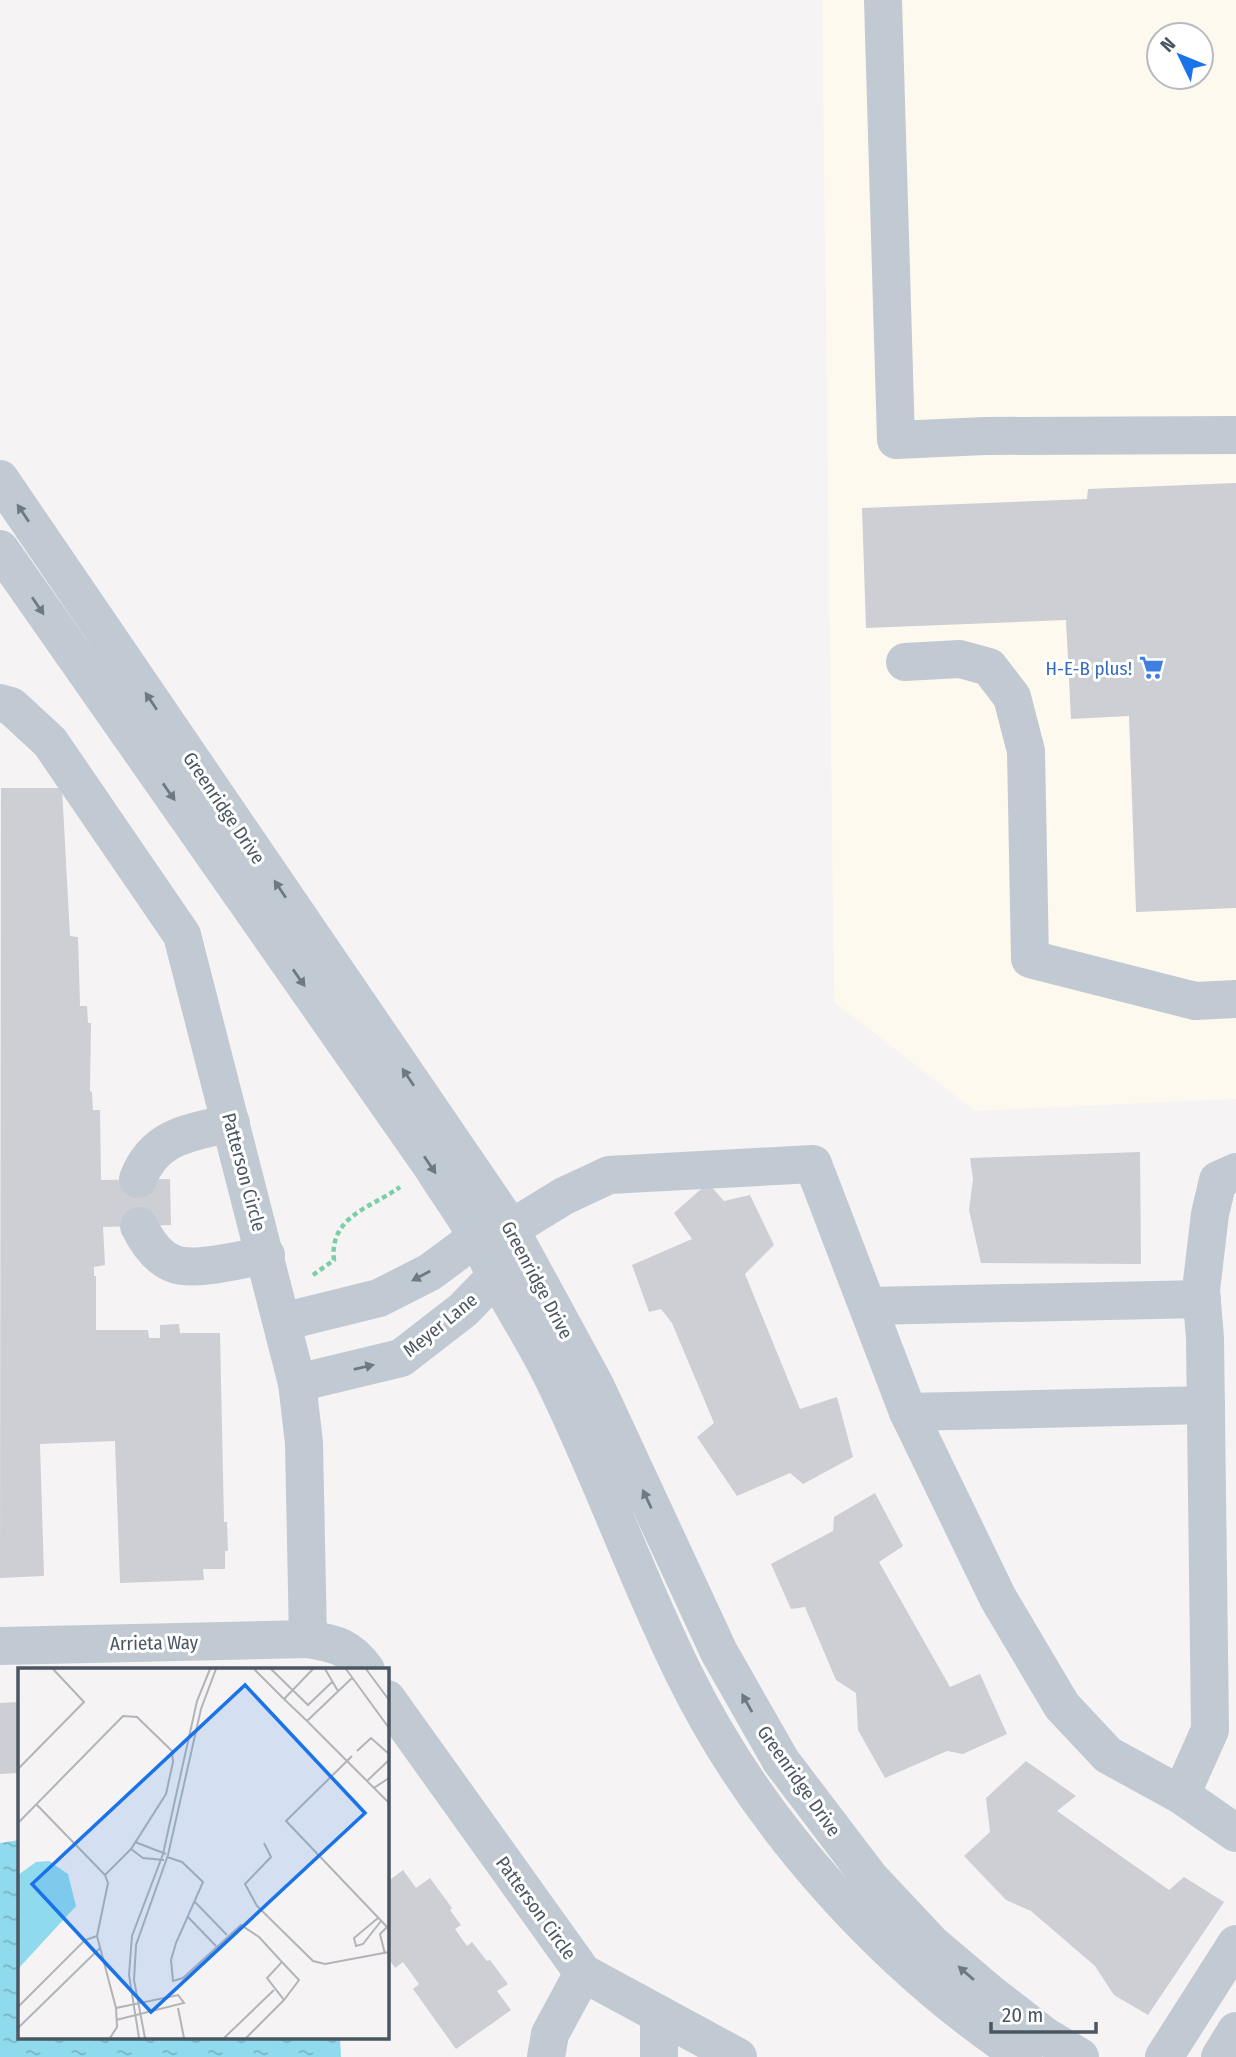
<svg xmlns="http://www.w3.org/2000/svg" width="1236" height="2057" font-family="'Fira Sans Condensed',sans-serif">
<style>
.commercial{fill:#fdf9ef;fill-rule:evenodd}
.water{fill:url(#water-ripples)}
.building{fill:#cdcfd5}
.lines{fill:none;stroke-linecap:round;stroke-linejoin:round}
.path{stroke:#7ad0a6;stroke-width:4.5;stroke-dasharray:5 3.5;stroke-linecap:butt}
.minor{stroke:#c1cad2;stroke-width:38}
.oneway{fill:#6e7983}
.labels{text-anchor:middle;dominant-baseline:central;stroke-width:6;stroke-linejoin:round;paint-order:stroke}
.shop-label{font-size:19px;fill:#366cbe;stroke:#fff;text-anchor:end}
.street-label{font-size:19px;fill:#4a5661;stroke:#fff}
.inset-road{fill:none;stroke:#b1b4b9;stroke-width:2}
.view{fill:#1a73e8;fill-opacity:0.15;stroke:#1a73e8;stroke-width:3.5}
.inset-edge{fill:none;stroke:#4a5661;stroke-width:3.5}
</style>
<defs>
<pattern id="water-ripples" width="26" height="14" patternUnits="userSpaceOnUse" patternTransform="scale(1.75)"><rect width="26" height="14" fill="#90daee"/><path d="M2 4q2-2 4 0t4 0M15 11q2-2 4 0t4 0" fill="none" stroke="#78b4c4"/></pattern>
</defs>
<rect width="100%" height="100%" fill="#f5f3f3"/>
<path class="commercial" d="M 822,0 L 1236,0 L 1236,1099 L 975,1111 L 834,1002 ZM 1159,35 L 1201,35 L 1201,77 L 1159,77 Z"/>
<polygon class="water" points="19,1840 19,2038 340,2038 341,2057 0,2057 0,1843"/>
<g class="building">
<polygon points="1236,483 1236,908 1136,912 1129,716 1071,719 1066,620 866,628 862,508 1087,499 1088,489"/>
<polygon points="1,788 62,788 70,936 78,937 80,1006 87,1006 88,1023 91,1023 90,1091 92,1092 93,1110 100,1110 101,1180 170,1179 171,1225 103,1227 105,1265 94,1267 94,1276 96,1276 96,1330 148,1330 149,1338 160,1338 160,1325 179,1324 180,1333 220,1333 224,1522 227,1522 228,1551 225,1551 225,1569 203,1569 204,1580 120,1583 115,1441 40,1444 44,1576 0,1578"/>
<polygon points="1140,1152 1141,1264 981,1263 969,1210 973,1179 970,1158"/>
<polygon points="708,1183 724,1201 750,1195 774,1245 745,1274 800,1409 837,1397 853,1457 803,1484 790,1473 737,1496 697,1437 714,1423 672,1323 661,1309 649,1312 632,1265 692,1239 674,1213"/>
<polygon points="875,1493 903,1546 879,1562 950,1687 980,1674 1007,1734 963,1754 947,1751 885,1778 858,1730 856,1693 836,1680 805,1607 791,1609 771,1564 833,1531 834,1517"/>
<polygon points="19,1702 19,1773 0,1774 0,1703"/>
<polygon points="1026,1761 1076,1796 1057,1811 1169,1890 1184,1877 1224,1902 1148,2015 1114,1995 1095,1966 1031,1911 1006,1900 964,1856 990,1832 986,1798"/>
<polygon points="403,1870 416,1888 430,1878 452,1908 450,1910 461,1925 455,1929 467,1946 472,1942 487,1961 490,1960 508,1984 497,1991 511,2010 456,2049 413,1989 419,1984 403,1962 395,1968 387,1956 387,1882"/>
</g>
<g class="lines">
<path class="path" d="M 313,1275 L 334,1260 C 329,1216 371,1208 400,1187"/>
<g class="minor">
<polyline points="883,0 896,440 985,436 1236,435"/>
<polyline points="0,479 504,1218 595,1385 719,1652 781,1761 870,1878 932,1944 991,1994 1045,2036 1080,2057"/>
<path d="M 0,549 L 433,1168 C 447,1191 464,1213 477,1237 C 484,1250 489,1263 496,1276 C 514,1309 535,1341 552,1376 C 600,1473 636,1577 684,1674 C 758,1825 884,1964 1023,2057"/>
<polyline points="905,662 960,659 989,667 1012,697 1026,751 1030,959 1195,1001 1236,999"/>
<polyline points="0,703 11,706 50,742 182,935 297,1383 304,1443 308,1639"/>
<path d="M 138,1179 C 155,1135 190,1133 231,1123"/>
<path d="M 139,1226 C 146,1240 157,1257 172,1263 C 193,1273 242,1259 266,1255"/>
<polyline points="510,1229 564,1196 609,1175 813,1164 908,1412 998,1598 1062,1706 1108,1755 1181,1795 1210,1730 1205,1338 1201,1290 1210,1214 1218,1180 1236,1172"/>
<polyline points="869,1306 1202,1299"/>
<polyline points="282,1322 379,1298 430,1272 496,1223"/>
<polyline points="297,1383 401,1358 463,1310 496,1276 517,1262"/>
<polyline points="908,1412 1206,1405"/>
<path d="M 0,1646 L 308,1639 C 336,1644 349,1646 366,1670"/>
<polyline points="387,1699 583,1973 738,2057"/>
<polyline points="1181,1795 1236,1833"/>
<polyline points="659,2014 659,2057"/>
<polyline points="546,2057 550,2034 583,1973"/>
<polyline points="1164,2057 1236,1944"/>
<polyline points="1220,2057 1236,2031"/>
</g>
</g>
<defs><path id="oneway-solid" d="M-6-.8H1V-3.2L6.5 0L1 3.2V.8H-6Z" transform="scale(1.75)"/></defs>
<g class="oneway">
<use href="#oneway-solid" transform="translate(23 513) rotate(-124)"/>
<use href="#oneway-solid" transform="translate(38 606) rotate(56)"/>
<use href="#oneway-solid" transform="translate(151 701) rotate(-124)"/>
<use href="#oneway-solid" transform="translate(169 792) rotate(55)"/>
<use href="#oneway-solid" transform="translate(280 889) rotate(-124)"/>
<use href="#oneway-solid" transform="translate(299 978) rotate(55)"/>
<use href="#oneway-solid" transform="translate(408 1077) rotate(-124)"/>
<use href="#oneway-solid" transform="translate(430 1165) rotate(56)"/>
<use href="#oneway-solid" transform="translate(421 1276) rotate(152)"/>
<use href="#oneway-solid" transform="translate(364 1367) rotate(-13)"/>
<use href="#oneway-solid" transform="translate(647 1499) rotate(-115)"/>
<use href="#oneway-solid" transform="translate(747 1703) rotate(-119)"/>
<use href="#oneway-solid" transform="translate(966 1973) rotate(-139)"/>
</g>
<defs>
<symbol id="supermarket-bare" viewBox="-9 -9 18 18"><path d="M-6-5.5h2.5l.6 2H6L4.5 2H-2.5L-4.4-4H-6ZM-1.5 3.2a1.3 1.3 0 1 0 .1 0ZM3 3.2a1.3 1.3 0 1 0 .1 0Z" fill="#3f7fe0" stroke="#fff" stroke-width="2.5" paint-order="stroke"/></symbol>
</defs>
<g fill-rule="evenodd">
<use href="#supermarket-bare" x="1134" y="650" width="35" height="35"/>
</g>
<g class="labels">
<g class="shop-label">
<text x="1132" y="668">H-E-B plus!</text>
</g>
<g class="street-label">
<text transform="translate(224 808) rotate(56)">Greenridge Drive</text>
<text transform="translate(244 1172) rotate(75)">Patterson Circle</text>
<text transform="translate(537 1280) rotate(62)">Greenridge Drive</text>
<text transform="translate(440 1325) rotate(-39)">Meyer Lane</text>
<text transform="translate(154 1643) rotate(-1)">Arrieta Way</text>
<text transform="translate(799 1781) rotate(55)">Greenridge Drive</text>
<text transform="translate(536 1908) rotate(54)">Patterson Circle</text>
</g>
</g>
<g transform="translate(18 1668)">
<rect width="371" height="371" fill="#f5f3f3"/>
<path d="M 31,193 L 50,206 L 58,238 L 0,301 L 0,207 L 18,194 Z" fill="#90daee"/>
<path class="inset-road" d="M 236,1 L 266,31M 253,1 L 290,37 L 315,13M 307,1 L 320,23M 328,1 L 371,60M 348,1 L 371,32M 334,10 L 289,53 L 329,93 L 334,88M 289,53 L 266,31 L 295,1M 339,83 L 353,70 L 371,86M 0,101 L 66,34 L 35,1M 371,110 L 356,120 L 371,135M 349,113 L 371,92M 356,120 L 329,93 L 268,153 L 371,261M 19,137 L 87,207M 0,155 L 105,48 L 119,49 L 154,83 L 155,94 L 148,126 L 113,181 L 87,207M 117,174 L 148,186M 246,175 L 253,189 L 227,216 L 239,238 L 295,293 L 307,296 L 371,284M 113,181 L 125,190 L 146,192M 149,189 L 164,194 L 185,214 L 158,275 L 153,292 L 155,313 L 165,310 L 223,257 L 241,269 L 264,294 L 249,310 L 266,332 L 228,370M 87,207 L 90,215 L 79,268 L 98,340 L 99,359 L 92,370M 176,233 L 209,267M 169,248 L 198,278M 360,250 L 336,270 L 338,278 L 345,276 L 363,253M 367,286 L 362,266 L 369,259M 264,294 L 281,312 L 266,332M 0,339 L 67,272 L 79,268M 160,340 L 166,370M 98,352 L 166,335 L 160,327 L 98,340M 0,360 L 82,280M 121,370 L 111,307 L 114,268 L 145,186 L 179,33 L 192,1M 127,370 L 116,312 L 118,277 L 150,187 L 183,41 L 198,1M 206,370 L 256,322"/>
<path class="view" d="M 227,17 L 347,145 L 133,344 L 14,216 Z"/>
<rect width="371" height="371" class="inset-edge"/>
</g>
<g transform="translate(1180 56) rotate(313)"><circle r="33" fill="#ffffff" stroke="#b7bbc0" stroke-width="2"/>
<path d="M0-5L12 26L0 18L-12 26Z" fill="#1a73e8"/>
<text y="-10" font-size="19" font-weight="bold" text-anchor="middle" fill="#4a5661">N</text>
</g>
<path d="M991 2022v10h105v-10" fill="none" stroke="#4a5661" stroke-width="3.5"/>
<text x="1002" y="2022" font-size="21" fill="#4a5661" stroke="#ffffff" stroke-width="5" paint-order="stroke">20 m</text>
</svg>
